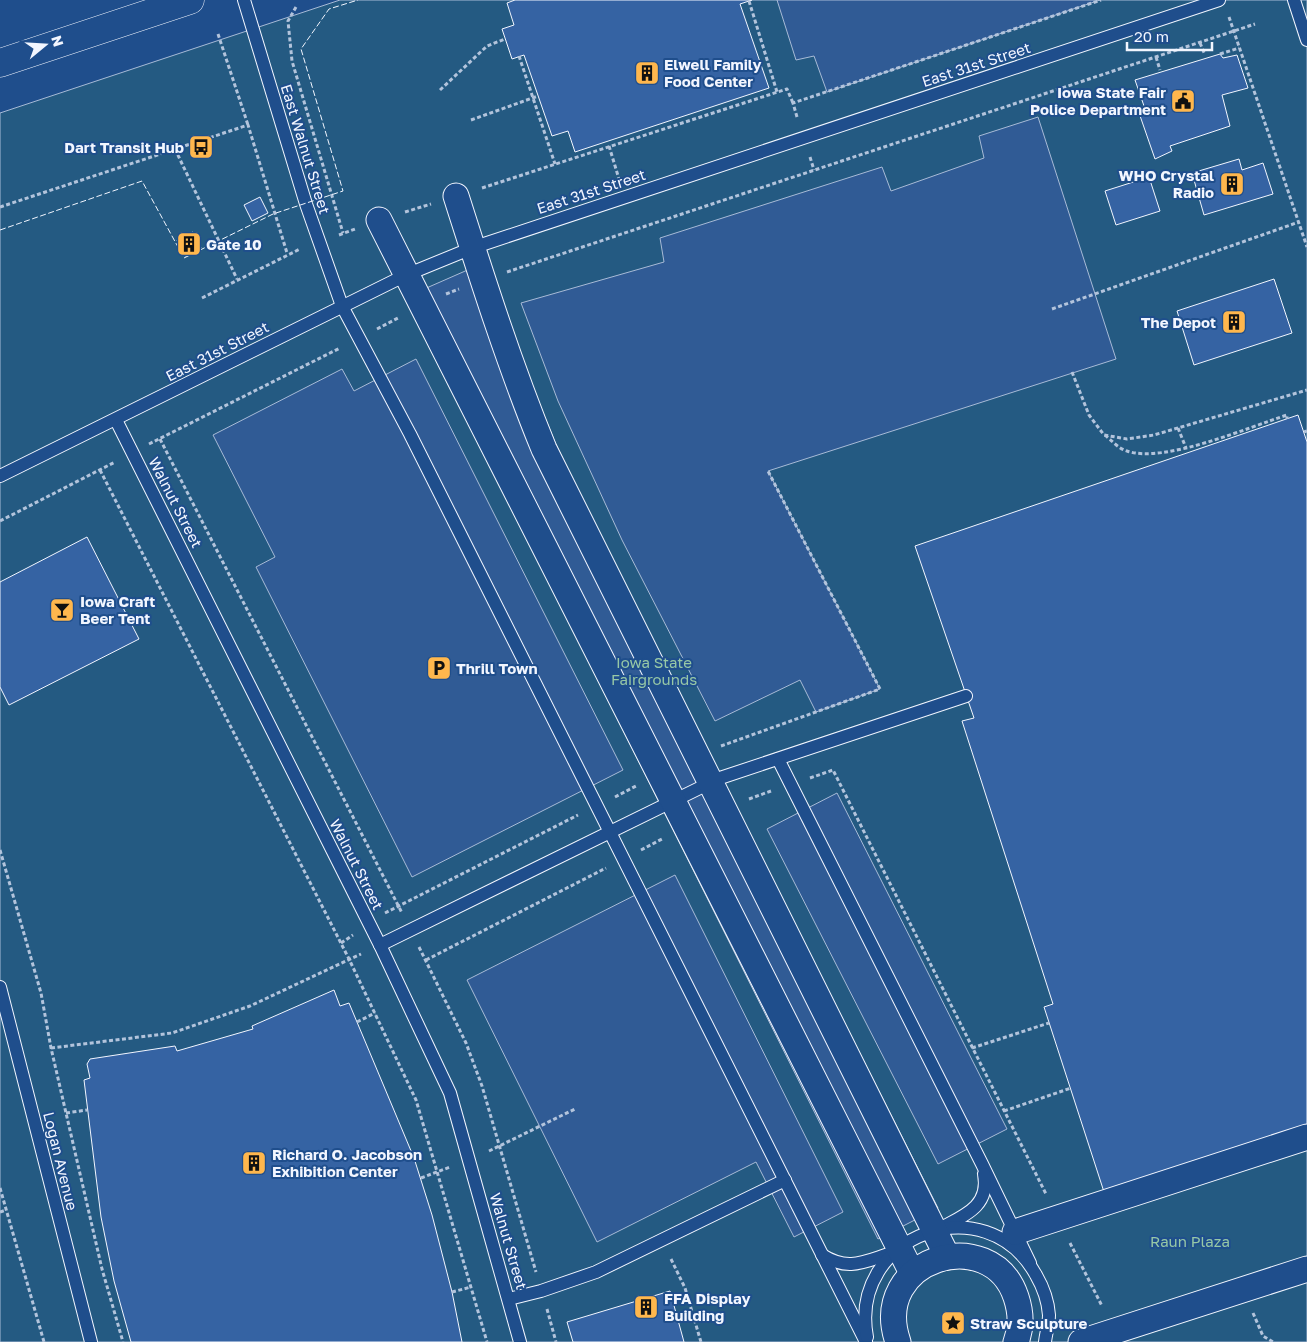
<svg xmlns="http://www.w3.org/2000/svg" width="1307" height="1342" font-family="'Golos Text',sans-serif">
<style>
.green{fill:#245a82;stroke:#a8bbd7}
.parking{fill:#305b95;stroke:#a8bbd7}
.building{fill:#3563a3;stroke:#f2f6ff}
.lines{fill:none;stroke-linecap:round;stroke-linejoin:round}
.lane-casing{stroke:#f2f6ff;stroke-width:14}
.street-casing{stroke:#f2f6ff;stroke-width:27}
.secondary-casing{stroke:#f2f6ff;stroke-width:29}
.path{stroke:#b3c4dc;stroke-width:3;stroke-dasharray:4 2.5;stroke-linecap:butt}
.lane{stroke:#1f4e8c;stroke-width:12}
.street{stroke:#1f4e8c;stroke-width:25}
.secondary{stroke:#1f4e8c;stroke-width:28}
.fence{stroke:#f2f6ff;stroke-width:1;stroke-dasharray:6 2.5;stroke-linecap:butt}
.labels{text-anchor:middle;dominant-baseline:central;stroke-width:4;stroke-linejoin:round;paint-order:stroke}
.poi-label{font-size:15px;font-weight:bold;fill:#f2f6ff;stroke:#1f4e8c;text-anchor:start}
.street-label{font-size:15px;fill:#f2f6ff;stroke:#1f4e8c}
.park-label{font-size:15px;fill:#97c8a6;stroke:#1f4e8c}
</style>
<rect width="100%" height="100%" fill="#1f4e8c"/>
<polygon class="green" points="340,0 1307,0 1307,1342 0,1342 0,113"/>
<g class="parking">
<polygon points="777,0 1100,0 827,92 814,56 796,60"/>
<polygon points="1038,117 1116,359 768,471 880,689 816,712 800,680 715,721 622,540 558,401 521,303 664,262 660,238 882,167 891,191 984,158 979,136"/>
<polygon points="488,261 519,354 555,442 597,533 938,1208 878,1239 406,297"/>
<polygon points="416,359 623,770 412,877 256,567 275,557 213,435 342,369 354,391"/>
<polygon points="837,793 1007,1129 938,1164 767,829"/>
<polygon points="675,875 843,1212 794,1237 756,1162 597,1242 467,980"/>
</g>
<g class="building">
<polygon points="515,0 752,0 740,4 769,88 575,152 568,131 552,136 524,55 512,59 502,29 514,25 507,3"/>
<polygon points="1220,54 1223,58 1237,55 1248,88 1222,95 1230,126 1170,146 1172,151 1155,159 1138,110 1144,106 1135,80"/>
<polygon points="1239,159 1242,170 1263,163 1273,194 1204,215 1192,173"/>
<polygon points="1149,177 1160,211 1116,225 1105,191"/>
<polygon points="260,197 268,213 252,221 244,205"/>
<polygon points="193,232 201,248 185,256 177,240"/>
<polygon points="1274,279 1292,333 1194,365 1177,311"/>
<polygon points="1298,415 1307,442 1307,1129 1105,1195 1044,1007 1053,1004 962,721 974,718 915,546"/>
<polygon points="87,537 139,639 9,705 0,687 0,582"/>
<polygon points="334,990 340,1006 349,1003 414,1158 432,1215 452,1292 462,1342 131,1342 114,1281 101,1217 84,1080 90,1078 87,1064 90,1059 175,1046 177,1051 253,1029 252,1026"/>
<polygon points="670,1291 684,1342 573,1342 567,1322"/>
</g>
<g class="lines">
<defs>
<g id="lane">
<polyline points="244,0 306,204 342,306 410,434 866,1342"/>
<polyline points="1294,0 1307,40"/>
<polyline points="116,420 380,945 450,1093 520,1342"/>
<polyline points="0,476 406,275 472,248 1219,0"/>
<polyline points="778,759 982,1164 1030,1263"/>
<polyline points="380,945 720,778 966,696"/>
<polyline points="0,987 91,1342"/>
<path d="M 943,1227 C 966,1215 990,1205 984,1174"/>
<path d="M 822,1255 C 849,1272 865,1261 892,1253"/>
<polyline points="509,1299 541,1291 596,1272 785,1180"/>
<path d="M 867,1337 C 848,1235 986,1184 1036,1275 C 1043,1287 1048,1301 1049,1315 C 1049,1324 1046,1333 1045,1342"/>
</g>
<g id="street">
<path d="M 456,196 C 483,281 510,366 544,449 L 947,1256"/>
<polyline points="379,220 912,1273"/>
<polyline points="1015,1232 1307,1137"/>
<path d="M 898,1342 C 869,1258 991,1222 1016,1297 C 1021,1312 1022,1327 1016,1342"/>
<polyline points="1081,1342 1307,1269"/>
</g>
<polyline id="secondary" points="0,63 190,0"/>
</defs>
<use href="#lane" class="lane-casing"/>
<use href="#street" class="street-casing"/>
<use href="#secondary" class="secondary-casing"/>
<g class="path">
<polyline points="749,1 777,92"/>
<polyline points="296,7 288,21 292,61 343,233"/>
<polyline points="1229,17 1307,247"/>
<polyline points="218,34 248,125"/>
<polyline points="1200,43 1205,55"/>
<polyline points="1220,54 1239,48"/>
<polyline points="519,56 555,164"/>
<polyline points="1156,57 1160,70"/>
<polyline points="440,90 487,46 505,39"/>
<polyline points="797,117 793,103 1101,0"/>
<polyline points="471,120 538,96"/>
<polyline points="609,146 619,179"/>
<polyline points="175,149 237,279"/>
<polyline points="810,157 814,170"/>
<polyline points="482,188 787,89 793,103"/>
<polyline points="0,207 248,125 287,253"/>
<polyline points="405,212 431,204"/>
<polyline points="339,235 355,229"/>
<polyline points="507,272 1255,24"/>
<polyline points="446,294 459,289"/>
<polyline points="202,298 300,249"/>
<polyline points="1052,309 1299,222"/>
<polyline points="377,329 398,318"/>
<polyline points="1072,372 1089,415 1104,435 1127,439 1154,435 1307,390"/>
<polyline points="1178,428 1186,448"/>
<polyline points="1304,432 1307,431"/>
<path d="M 1105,435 C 1111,440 1119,449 1127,451 C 1164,464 1249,427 1287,415 L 1287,419"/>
<polyline points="160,439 402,913"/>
<polyline points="149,444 340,348"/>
<polyline points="100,470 349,959 416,1100 487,1342"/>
<polyline points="0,521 115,462"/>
<polyline points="721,746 880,689 768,471"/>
<polyline points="810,778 833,770 1046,1194"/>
<polyline points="615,797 636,786"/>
<polyline points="749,799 771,791"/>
<polyline points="0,850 41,993 51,1048 102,1269 123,1342"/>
<polyline points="641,850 662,839"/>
<polyline points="385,913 578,815"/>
<polyline points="341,943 353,935"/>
<polyline points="419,947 466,1043 482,1086 536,1272"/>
<polyline points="426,960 606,868"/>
<polyline points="357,1022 375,1013"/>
<polyline points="51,1048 172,1033 250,1006 361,954"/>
<polyline points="972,1048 1049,1023"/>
<polyline points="1004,1111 1071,1088"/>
<polyline points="66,1113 87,1110"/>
<polyline points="489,1151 575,1109"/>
<polyline points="421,1178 450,1167"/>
<polyline points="0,1188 44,1342"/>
<polyline points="0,1212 6,1210"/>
<polyline points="1070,1243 1102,1306"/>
<polyline points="671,1259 685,1288 701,1342"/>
<polyline points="452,1292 471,1287"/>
<polyline points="547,1309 556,1342"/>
<polyline points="1253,1313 1263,1336 1273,1342"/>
</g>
<use href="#lane" class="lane"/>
<use href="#street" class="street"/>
<use href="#secondary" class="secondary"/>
<polyline class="fence" points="0,230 142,181 184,258 273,214 343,191 301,49 329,9 358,0"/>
</g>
<defs>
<symbol id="building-square" viewBox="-11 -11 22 22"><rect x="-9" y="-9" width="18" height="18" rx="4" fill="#ffb74d" stroke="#1f4e8c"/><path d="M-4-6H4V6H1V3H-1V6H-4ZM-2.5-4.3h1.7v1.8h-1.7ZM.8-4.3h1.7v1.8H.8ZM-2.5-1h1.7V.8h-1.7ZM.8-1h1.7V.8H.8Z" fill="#111"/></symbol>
<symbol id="civic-square" viewBox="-11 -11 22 22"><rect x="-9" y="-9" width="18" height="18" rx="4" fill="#ffb74d" stroke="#1f4e8c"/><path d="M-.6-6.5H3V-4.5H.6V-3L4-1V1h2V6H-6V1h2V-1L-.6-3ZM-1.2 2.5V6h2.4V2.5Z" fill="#111"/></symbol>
<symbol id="bus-square" viewBox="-11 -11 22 22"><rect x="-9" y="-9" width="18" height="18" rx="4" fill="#ffb74d" stroke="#1f4e8c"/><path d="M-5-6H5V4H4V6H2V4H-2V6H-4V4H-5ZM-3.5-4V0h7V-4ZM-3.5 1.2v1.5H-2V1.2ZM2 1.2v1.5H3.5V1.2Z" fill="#111"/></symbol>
<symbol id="bar-square" viewBox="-11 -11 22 22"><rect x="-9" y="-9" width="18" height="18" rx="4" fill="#ffb74d" stroke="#1f4e8c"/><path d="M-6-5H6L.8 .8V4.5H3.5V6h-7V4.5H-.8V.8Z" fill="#111"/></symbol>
<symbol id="parking-square" viewBox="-11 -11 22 22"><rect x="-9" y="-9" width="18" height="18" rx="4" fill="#ffb74d" stroke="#1f4e8c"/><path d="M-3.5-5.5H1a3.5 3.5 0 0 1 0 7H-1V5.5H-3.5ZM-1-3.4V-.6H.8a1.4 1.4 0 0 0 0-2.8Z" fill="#111"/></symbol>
<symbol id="sight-square" viewBox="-11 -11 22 22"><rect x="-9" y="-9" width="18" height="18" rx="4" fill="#ffb74d" stroke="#1f4e8c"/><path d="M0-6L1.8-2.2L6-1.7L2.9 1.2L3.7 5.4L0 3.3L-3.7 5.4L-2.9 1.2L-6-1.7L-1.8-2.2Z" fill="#111"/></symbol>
</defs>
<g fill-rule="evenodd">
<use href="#building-square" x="633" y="59" width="28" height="28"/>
<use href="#civic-square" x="1169" y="87" width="28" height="28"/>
<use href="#bus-square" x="187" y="133" width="28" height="28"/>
<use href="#building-square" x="1218" y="170" width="28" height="28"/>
<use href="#building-square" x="175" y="230" width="28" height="28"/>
<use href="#building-square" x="1220" y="308" width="28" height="28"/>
<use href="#bar-square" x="48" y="596" width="28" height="28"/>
<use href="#parking-square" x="425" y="654" width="28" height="28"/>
<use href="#building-square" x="240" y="1149" width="28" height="28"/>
<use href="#building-square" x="632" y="1293" width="28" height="28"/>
<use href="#sight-square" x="939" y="1309" width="28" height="28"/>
</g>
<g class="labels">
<g class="poi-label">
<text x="664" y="64">Elwell Family<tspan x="664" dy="17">Food Center</tspan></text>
<text x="1166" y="92" text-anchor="end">Iowa State Fair<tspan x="1166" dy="17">Police Department</tspan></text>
<text x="184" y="147" text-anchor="end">Dart Transit Hub</text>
<text x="1214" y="175" text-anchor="end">WHO Crystal<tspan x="1214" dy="17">Radio</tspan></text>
<text x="206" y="244">Gate 10</text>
<text x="1216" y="322" text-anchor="end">The Depot</text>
<text x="80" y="601">Iowa Craft<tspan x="80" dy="17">Beer Tent</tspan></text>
<text x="456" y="668">Thrill Town</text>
<text x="272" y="1154">Richard O. Jacobson<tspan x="272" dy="17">Exhibition Center</tspan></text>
<text x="664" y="1298">FFA Display<tspan x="664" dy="17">Building</tspan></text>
<text x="970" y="1323">Straw Sculpture</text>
</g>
<g class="street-label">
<text transform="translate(976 64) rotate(-18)">East 31st Street</text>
<text transform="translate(306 149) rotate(73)">East Walnut Street</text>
<text transform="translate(591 191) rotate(-18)">East 31st Street</text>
<text transform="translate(217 351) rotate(-27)">East 31st Street</text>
<text transform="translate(176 502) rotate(63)">Walnut Street</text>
<text transform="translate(357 864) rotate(63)">Walnut Street</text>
<text transform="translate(61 1161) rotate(76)">Logan Avenue</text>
<text transform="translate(509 1241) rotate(74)">Walnut Street</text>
</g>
<g class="park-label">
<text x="654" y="662">Iowa State<tspan x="654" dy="17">Fairgrounds</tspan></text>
<text x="1190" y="1241">Raun Plaza</text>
</g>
</g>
<g transform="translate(45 45) rotate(72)" stroke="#1f4e8c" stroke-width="4" paint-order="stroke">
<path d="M0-4L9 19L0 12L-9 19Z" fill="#f2f6ff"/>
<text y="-8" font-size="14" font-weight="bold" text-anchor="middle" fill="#f2f6ff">N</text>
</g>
<path d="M1127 42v8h85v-8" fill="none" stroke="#f2f6ff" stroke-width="2.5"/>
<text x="1134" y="42" font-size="15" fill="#f2f6ff" stroke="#1f4e8c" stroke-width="4" paint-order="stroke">20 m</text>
</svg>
